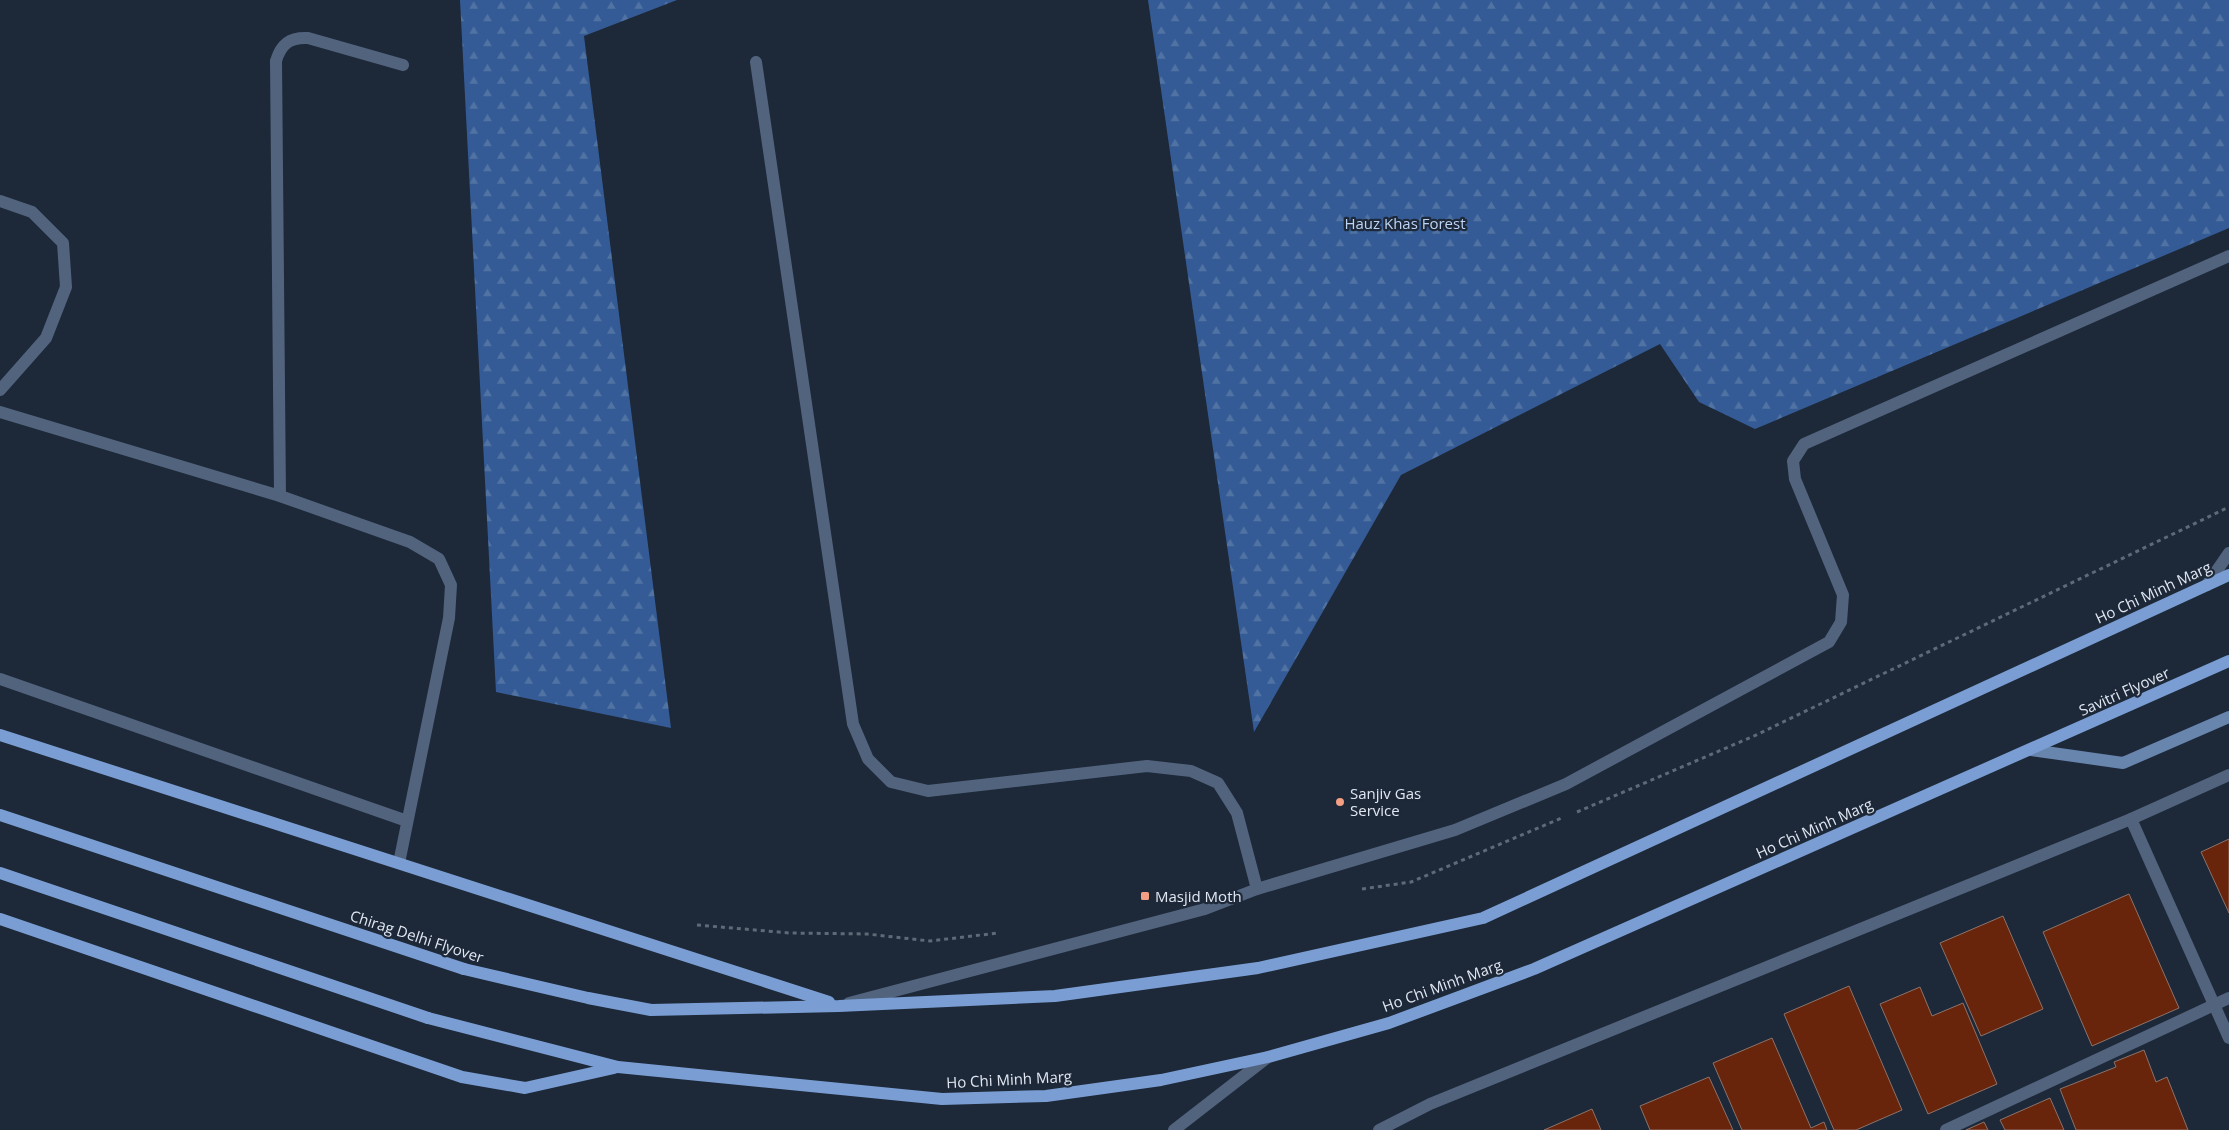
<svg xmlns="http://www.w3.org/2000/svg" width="2229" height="1130" font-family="'Open Sans',sans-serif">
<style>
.forest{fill:url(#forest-firs)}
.building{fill:#69250b;stroke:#8c736b}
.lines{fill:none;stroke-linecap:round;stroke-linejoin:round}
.path{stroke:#5f6977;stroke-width:3;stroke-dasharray:4 4;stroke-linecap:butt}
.lane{stroke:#52637d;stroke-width:12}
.street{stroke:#52637d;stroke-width:12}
.secondary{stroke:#6885ae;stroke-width:12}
.primary{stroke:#7a9ed3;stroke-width:12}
.primary-bridge{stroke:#7a9ed3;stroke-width:12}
.poi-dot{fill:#f39f83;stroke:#1d2838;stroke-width:2}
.labels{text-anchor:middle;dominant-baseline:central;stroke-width:4.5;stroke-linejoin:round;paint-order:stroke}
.park-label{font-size:15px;fill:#bdd4f6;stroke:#1d2838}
.street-label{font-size:15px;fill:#e0e7f2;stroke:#1d2838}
.poi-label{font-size:15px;fill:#e0e7f2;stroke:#1d2838;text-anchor:start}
</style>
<defs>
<pattern id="forest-firs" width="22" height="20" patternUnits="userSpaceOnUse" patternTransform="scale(1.25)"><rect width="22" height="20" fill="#345b95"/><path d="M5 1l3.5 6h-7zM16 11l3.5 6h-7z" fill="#5173a4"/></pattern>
</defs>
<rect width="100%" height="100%" fill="#1d2838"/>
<g class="forest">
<polygon points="460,0 677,0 584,36 671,728 496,692"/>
<polygon points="1148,0 2229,0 2229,228 1755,429 1699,402 1660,344 1401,475 1254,732"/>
</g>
<g class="building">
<polygon points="2229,839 2229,913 2201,852"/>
<polygon points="2129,894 2179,1008 2092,1046 2043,932"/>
<polygon points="2003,916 2043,1009 1981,1036 1940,943"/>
<polygon points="1849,986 1902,1110 1856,1130 1834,1130 1784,1014"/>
<polygon points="1920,987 1932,1016 1963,1003 1997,1084 1928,1114 1880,1004"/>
<polygon points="1772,1038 1811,1128 1824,1122 1827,1130 1742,1130 1713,1063"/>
<polygon points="2144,1050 2156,1082 2167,1077 2188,1130 2076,1130 2060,1089 2116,1067 2114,1062"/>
<polygon points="1709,1077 1733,1130 1650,1130 1640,1106"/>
<polygon points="2050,1098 2064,1130 2005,1130 2000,1120"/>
<polygon points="1592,1109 1601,1130 1544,1130"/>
<polygon points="1984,1122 1988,1130 1966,1130"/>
</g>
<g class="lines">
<g class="path">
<polyline points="1577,812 1754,736 2229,507"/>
<polyline points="1362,889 1411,882 1564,817"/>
<polyline points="697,925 790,933 867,934 930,941 998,933"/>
</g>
<g class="lane">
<polyline points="756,62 853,724 868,759 891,782 928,791 1147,766 1191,771 1218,783 1237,813 1257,889"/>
<polyline points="2207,585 2229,553"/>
<polyline points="849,1003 1205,909 1257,889 1455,830 1566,784 1829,642 1841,622 1843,595 1795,479 1793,461 1804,444 2229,256"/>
</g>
<g class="street">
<polyline points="0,201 32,212 63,243 66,287 46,338 0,390"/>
<polyline points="0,412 280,496 410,542 439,559 451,585 449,618 399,863"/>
<path d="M 280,496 L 276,61 C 281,44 290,37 308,38 L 403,65"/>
<polyline points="0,679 407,821"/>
<polyline points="2131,819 2229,1038"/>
<polyline points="1174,1130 1268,1057"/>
<polyline points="1379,1130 1430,1104 2131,819 2229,775"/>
<polyline points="1946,1130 2229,998"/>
</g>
<polyline class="secondary" points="2031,750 2123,763 2229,717"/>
<g class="primary">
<polyline points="0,735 829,1002"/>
<polyline points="0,919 462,1077 525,1088 614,1068"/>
<polyline points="464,969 588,998 651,1010 839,1006 1055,996 1258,968 1483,918 2229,575"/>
<polyline points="428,1018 618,1067 942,1099 1046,1096 1161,1080 1268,1057 1389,1023 1534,969 2229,661"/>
</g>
<g class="primary-bridge">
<polyline points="0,815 464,969"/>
<polyline points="0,873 428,1018"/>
</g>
</g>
<g class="poi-dot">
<circle cx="1340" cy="802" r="5"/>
<rect x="1140" y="891" width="10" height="10" rx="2.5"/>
</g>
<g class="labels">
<g class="park-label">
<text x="1405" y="223">Hauz Khas Forest</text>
</g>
<g class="street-label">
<text transform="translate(2153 592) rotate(-25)">Ho Chi Minh Marg</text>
<text transform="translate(2124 691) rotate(-24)">Savitri Flyover</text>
<text transform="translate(1814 828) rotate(-24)">Ho Chi Minh Marg</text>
<text transform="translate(417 936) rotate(18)">Chirag Delhi Flyover</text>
<text transform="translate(1442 985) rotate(-20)">Ho Chi Minh Marg</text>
<text transform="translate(1009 1079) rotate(-3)">Ho Chi Minh Marg</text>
</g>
<g class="poi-label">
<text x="1350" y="793">Sanjiv Gas<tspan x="1350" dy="17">Service</tspan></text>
<text x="1155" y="896">Masjid Moth</text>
</g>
</g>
</svg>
